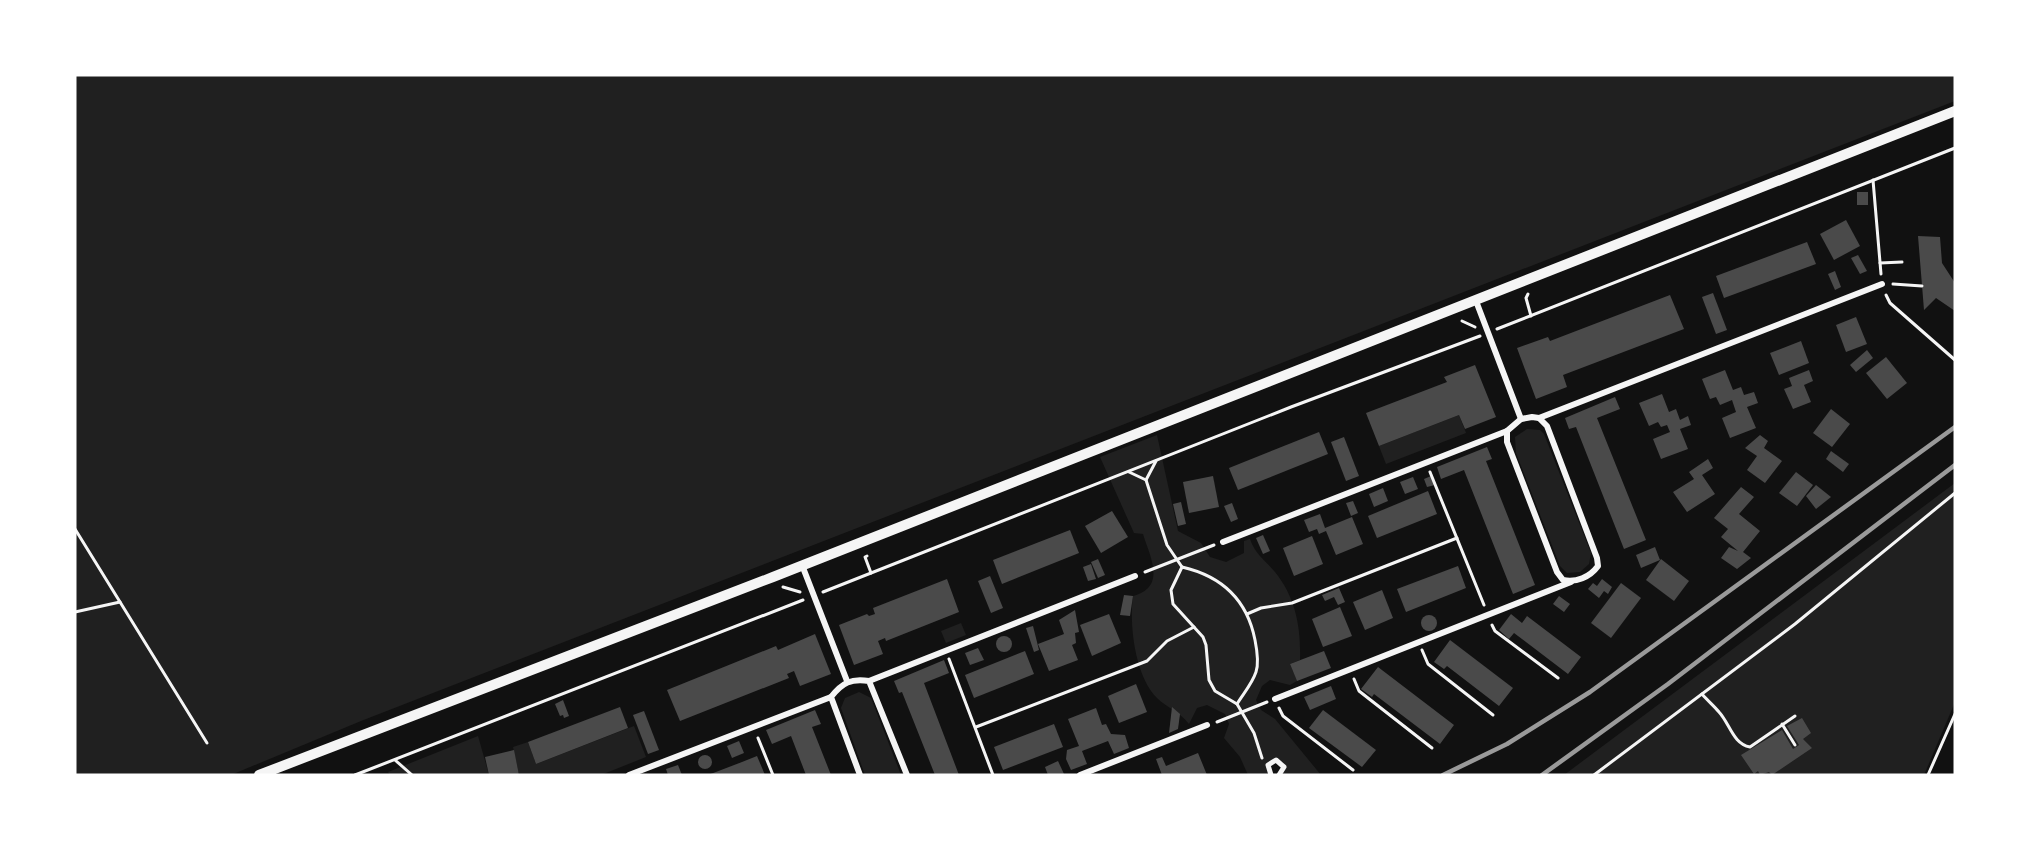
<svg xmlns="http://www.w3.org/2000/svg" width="2030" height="850" font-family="Signika,sans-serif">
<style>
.green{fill:#202020}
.building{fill:#4a4a4a}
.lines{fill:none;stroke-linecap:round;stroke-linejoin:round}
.path{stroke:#f5f5f5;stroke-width:3}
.pedestrian{stroke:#f5f5f5;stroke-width:5}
.minor{stroke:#f5f5f5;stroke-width:6}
.tertiary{stroke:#f5f5f5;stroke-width:10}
.rail{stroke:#9a9a9a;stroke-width:4.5}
</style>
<rect width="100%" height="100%" fill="#111"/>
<g class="green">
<polygon points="75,75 1955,75 1955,101 361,721 231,775 75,775"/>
<polygon points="1459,415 1466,433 1386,464 1379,446"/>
<polygon points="1527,429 1540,430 1544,434 1591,553 1589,564 1580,572 1567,573 1560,566 1516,453 1515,437"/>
<path d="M 1157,435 L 1178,531 L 1201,543 L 1210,557 L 1226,562 L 1244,553 L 1244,541 L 1250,539 C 1255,554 1265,560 1275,572 C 1296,598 1301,628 1300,660 L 1290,664 L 1297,681 L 1290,685 L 1270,680 L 1262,686 L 1256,700 L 1261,710 L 1275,719 L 1321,775 L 1279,775 L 1282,763 L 1269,763 L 1271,775 L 1248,775 L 1240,757 L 1224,738 L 1229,724 L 1225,714 L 1207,705 L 1197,708 L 1189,724 C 1178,710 1167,708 1157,698 C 1135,676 1129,625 1133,596 C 1167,587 1150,557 1143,534 L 1134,533 L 1100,457 Z"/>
<polygon points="1955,483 1955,702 1924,775 1564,775"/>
<polygon points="961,623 966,635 946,643 941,631"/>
<polygon points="859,692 871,698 901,775 865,775 841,708 845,698"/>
<polygon points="634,726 646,757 601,775 519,775 513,747 528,742 536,764"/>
<polygon points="478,736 489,775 390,775 388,772"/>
</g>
<g class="building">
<rect x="1857" y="192" width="11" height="13"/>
<polygon points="1846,220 1860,246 1834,260 1820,234"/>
<polygon points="1918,236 1940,237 1942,263 1955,283 1955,311 1936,298 1924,310"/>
<polygon points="1807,242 1816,264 1724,298 1716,276"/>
<polygon points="1858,255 1867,271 1860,274 1851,258"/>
<polygon points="1835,271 1841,287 1835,290 1828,274"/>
<polygon points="1713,293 1727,330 1716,334 1702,297"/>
<polygon points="1670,295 1684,329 1563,375 1567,387 1536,399 1517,348 1548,337 1550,341"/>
<polygon points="1856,317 1867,344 1846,352 1836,325"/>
<polygon points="1801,341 1809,363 1779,375 1770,353"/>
<polygon points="1867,350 1873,358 1856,372 1850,365"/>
<polygon points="1886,357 1907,383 1887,399 1866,373"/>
<polygon points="1475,365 1496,417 1465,429 1459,415 1379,446 1366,413 1447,382 1444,377"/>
<polygon points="1725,370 1733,390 1741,387 1744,395 1754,392 1758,403 1747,407 1756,428 1730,438 1722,418 1736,412 1732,400 1720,405 1716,397 1710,399 1702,379"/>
<polygon points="1809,370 1813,381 1804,385 1811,402 1793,409 1784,389 1792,386 1789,378"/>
<polygon points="1662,394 1669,412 1676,409 1680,420 1688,416 1691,425 1680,429 1688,449 1661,459 1653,439 1670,432 1667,425 1661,427 1658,422 1649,426 1639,403"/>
<polygon points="1615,397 1620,409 1597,418 1646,540 1624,549 1576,427 1569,429 1565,418"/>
<polygon points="1831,409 1850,424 1832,447 1813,433"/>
<polygon points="1319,432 1328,454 1238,490 1229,468"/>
<polygon points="1760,435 1768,441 1764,448 1782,461 1765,483 1747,470 1757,456 1745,448"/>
<polygon points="1344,437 1359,476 1346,481 1331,442"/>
<polygon points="1487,447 1492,459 1486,461 1535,585 1513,594 1464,470 1441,479 1437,467"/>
<polygon points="1831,451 1849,464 1843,472 1826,459"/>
<polygon points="1708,459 1713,468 1702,475 1715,494 1687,512 1673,492 1694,479 1689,472"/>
<polygon points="1796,472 1813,485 1797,506 1779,493"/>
<polygon points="1213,476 1219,507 1189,513 1183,482"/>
<polygon points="1431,476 1435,485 1427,487 1424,479"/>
<polygon points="1413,477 1418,489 1405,494 1400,482"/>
<polygon points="1816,485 1831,497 1816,509 1806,496"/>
<polygon points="1741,487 1754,497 1739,514 1760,531 1743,552 1751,558 1737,569 1721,558 1729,547 1738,551 1721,537 1728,529 1714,518"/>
<polygon points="1383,488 1388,501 1374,507 1369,494"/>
<polygon points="1428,491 1437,514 1377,538 1368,516"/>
<polygon points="1353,501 1358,513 1351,516 1346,503"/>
<polygon points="1181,502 1186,524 1178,526 1173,504"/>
<polygon points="1232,503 1238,519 1231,522 1224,506"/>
<polygon points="1112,511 1128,537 1101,553 1085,526"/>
<polygon points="1320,514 1325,528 1352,517 1363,544 1336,555 1326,531 1319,534 1317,529 1309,532 1304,520"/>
<polygon points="1070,530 1079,553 1002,584 993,560"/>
<polygon points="1263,535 1270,551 1263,554 1256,538"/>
<polygon points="1312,536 1323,564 1294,576 1283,548"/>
<polygon points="1655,547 1660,560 1641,568 1636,555"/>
<polygon points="1098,559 1105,575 1098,578 1091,562"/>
<polygon points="1661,559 1689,581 1674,601 1646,580"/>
<polygon points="1091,564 1096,579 1088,581 1083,567"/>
<polygon points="1458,566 1466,588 1406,612 1397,589"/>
<polygon points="990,576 1003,608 991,613 978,581"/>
<polygon points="947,579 959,612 886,641 885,638 878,641 883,654 854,665 839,625 867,614 869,616 875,614 873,608"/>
<polygon points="1602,579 1612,587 1608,594 1604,591 1599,598 1588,589 1593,583 1597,586"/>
<polygon points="1621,583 1641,598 1611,638 1591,623"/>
<polygon points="1339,588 1345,602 1338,605 1334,597 1325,601 1322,595"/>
<polygon points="1382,590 1393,618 1365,630 1353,602"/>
<polygon points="1124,595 1133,596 1130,616 1120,615"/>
<polygon points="1559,596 1570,604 1564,612 1553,604"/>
<polygon points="1340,607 1352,636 1323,647 1312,619"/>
<polygon points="1075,610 1079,632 1075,633 1076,643 1072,645 1078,660 1049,671 1038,644 1064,634 1059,620"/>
<polygon points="1109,614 1121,643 1092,656 1080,625"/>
<polygon points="1511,614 1522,623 1527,616 1581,657 1568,674 1514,633 1509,639 1499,630"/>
<circle cx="1429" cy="623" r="8"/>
<polygon points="1033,626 1039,650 1034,652 1026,628"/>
<polygon points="815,634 831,674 800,686 794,671 787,674 789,678 680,721 667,690 776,646 778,650"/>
<circle cx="1004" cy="644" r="8"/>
<polygon points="1450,640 1513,688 1499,706 1447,666 1444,669 1434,662"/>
<polygon points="978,648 984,660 970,665 965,653"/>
<polygon points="1025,651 1034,674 974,698 965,675"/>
<polygon points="1324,651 1331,668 1297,681 1290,664"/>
<polygon points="944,660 949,673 924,683 959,775 935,775 902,692 899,693 894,681"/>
<polygon points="1378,667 1454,725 1440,744 1374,694 1372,697 1361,689"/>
<polygon points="1136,684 1147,712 1119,723 1108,696"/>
<polygon points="1331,686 1336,699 1310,710 1304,697"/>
<polygon points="563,700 569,716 564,718 563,715 560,716 555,704"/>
<polygon points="620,707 628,728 536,764 528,742"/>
<polygon points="1172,707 1180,714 1178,729 1169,733"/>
<polygon points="1096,708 1102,725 1106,724 1111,734 1125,735 1129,748 1114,754 1108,741 1082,751 1087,764 1071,770 1066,759 1067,750 1079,746 1068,719"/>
<polygon points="815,710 821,724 812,727 831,775 806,775 791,736 772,744 766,730"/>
<polygon points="1323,710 1376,750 1362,767 1309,728"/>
<polygon points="644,711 659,750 648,754 633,715"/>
<polygon points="1802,718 1811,733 1803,739 1812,748 1772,775 1769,772 1760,775 1758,771 1754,774 1741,755 1782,730 1793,749 1799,745 1787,726"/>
<polygon points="1054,724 1063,747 1003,770 994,747"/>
<polygon points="739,741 744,753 732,758 727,746"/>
<polygon points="514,750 519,775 489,775 485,757"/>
<polygon points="1198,753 1207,775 1162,775 1156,759 1162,757 1166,766"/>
<circle cx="705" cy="762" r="7"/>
<polygon points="757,756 765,775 708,775 742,762"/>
<polygon points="1058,761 1064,774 1048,775 1045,767"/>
<polygon points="678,765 682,775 668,775 666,769"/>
</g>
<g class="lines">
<g class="path">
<polyline points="1873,180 1881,274"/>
<polyline points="1880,263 1902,262"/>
<polyline points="1893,284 1922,286"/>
<polyline points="1528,294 1526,298 1531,316"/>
<polyline points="1886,295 1890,303 1955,360"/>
<polyline points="1462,321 1475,327"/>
<polyline points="1497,329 1955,148"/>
<polyline points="1129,472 1146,480 1167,545 1182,567 1171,590 1173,604 1203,637 1206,645 1209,680 1215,691 1237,704 1254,733 1262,758"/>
<polyline points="1430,472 1484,605"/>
<polyline points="1146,480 1156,461"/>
<polyline points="75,529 207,743"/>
<polyline points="867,556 865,557 871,573"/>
<path d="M 1182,567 C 1221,576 1247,599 1255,640 C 1257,650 1259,663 1256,672 C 1252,684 1243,694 1237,704"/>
<polyline points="1145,572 1214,545"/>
<polyline points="783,587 800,592"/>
<polyline points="823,592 1291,407 1480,336"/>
<polyline points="75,612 120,602"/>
<polyline points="1247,614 1261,608 1292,603 1457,538"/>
<polyline points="1492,625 1495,631 1558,678"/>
<polyline points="1422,650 1428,664 1493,715"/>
<polyline points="949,659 993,775"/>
<polyline points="1354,679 1359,691 1432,748"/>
<path d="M 1702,694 C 1708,701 1714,706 1719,712 C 1730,724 1733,744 1750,747 L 1795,716"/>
<polyline points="1279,708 1283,716 1353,770"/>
<polyline points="1217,722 1267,702"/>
<polyline points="1782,724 1795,745"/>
<polyline points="976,727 1147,661 1167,641 1194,627"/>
<polyline points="758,738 773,775"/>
<polyline points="395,760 412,775"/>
<polyline points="355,775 803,600"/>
<polyline points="1594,775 1795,624 1955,493"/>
<polyline points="1928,775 1955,714"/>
</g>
<polyline class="pedestrian" points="1271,775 1268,765 1276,760 1284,767 1279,775"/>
<g class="minor">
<polyline points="1476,301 1521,419"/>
<path d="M 1532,417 L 1539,418 L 1547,426 L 1597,558 L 1598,566 C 1590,577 1576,583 1563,580 L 1557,572 L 1507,442 L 1507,431 L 1521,419 Z"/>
<polyline points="1539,418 1882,284"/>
<polyline points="1223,542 1507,431"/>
<polyline points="802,565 847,681"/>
<polyline points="869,681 1135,576"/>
<polyline points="1275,699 1571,582"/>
<polyline points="629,775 831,697"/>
<path d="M 860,775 L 831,697 C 842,683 851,678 869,681 L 907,775"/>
<polyline points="1080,775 1207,725"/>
</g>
<polyline class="tertiary" points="259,775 773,577 1955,111"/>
<g class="rail">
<polyline points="1443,775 1507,744 1590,692 1955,427"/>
<polyline points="1542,775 1668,684 1955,465"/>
</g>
</g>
<rect width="2030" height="850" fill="none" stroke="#ffffff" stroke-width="153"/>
</svg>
